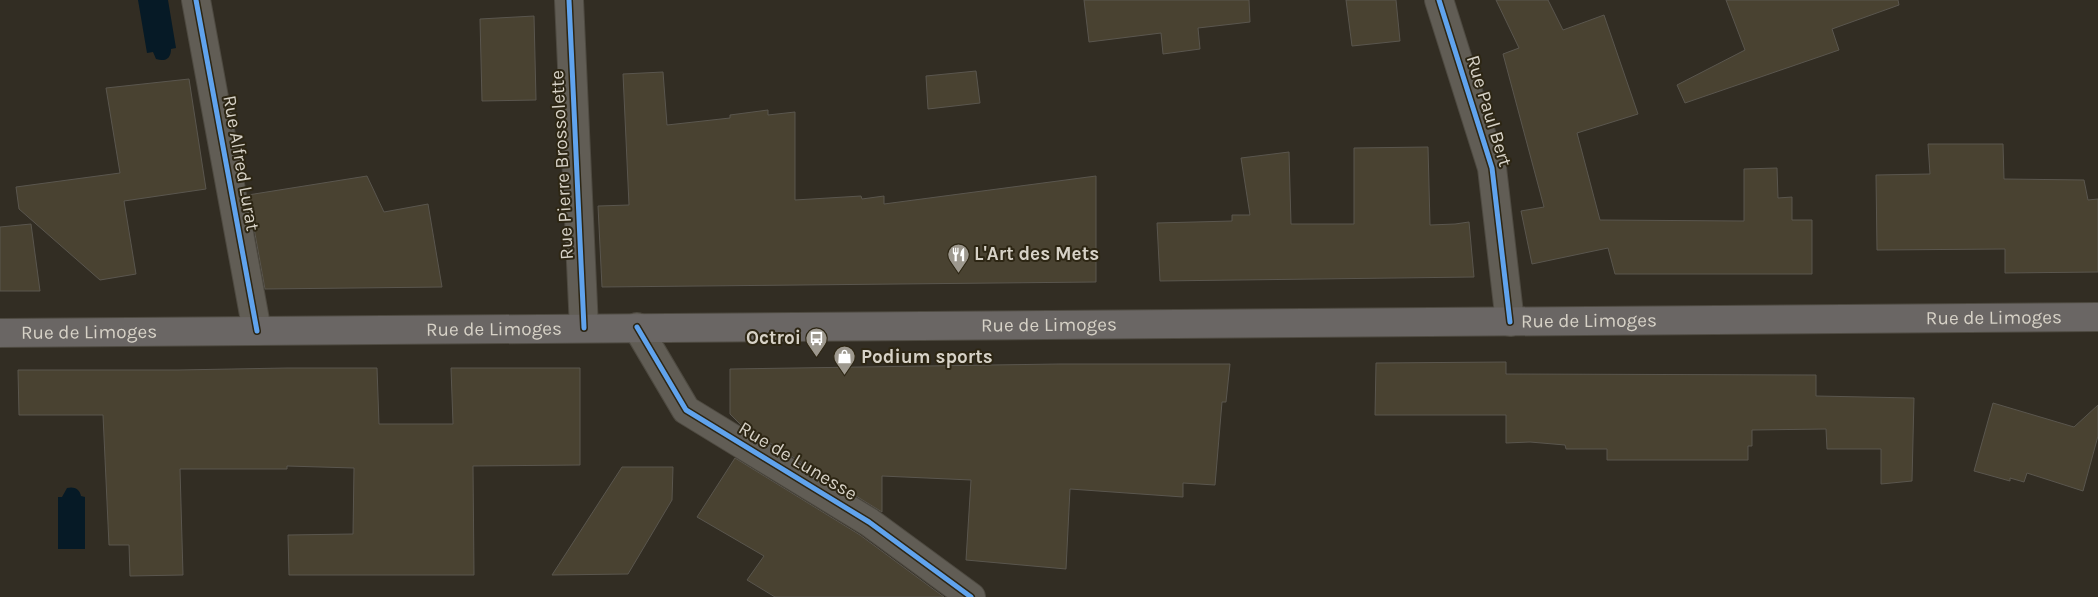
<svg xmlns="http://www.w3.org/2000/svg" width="2098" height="597" font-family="Karla,sans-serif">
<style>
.water{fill:#061a26}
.building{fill:#494231;stroke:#5a564e}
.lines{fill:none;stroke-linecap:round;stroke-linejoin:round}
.minor-casing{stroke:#4e4a41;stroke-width:30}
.secondary-casing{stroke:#4e4a41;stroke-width:30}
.minor{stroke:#615d55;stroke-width:28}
.secondary{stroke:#6a6664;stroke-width:28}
.cycleway-casing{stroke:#2d2614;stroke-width:8}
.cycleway{stroke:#60a3ed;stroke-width:5}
.labels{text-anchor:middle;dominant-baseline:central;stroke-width:4;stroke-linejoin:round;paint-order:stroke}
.street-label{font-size:19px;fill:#d7d2c7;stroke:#2d2614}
.poi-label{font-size:19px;font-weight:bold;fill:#d7d2c7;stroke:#2d2614;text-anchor:start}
</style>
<rect width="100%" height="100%" fill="#322d23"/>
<g class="water">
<path d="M 138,0 L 168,0 L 176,48 L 171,49 C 171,59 165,62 156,59 L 153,52 L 147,53 Z"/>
<path d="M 67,488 C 74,486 80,489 81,496 L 85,497 L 85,549 L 58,549 L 58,497 L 62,497 Z"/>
</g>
<g class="building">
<polygon points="1084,0 1249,0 1250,22 1198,28 1200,49 1163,54 1161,33 1089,42"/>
<polygon points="1346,0 1396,0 1400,41 1352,46"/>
<polygon points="1496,0 1548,0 1563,30 1604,15 1638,114 1577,133 1600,220 1744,221 1744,169 1777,168 1778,198 1792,197 1792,220 1812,220 1812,274 1615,274 1608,248 1532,264 1521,211 1544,207 1503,54 1519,48"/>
<polygon points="1726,0 1898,0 1899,5 1832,29 1839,50 1685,103 1677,85 1745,50"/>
<polygon points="534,16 536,100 482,101 480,19"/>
<polygon points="976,71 980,103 928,109 926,76"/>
<polygon points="663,72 667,125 730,118 730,115 768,110 768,115 795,112 795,200 861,196 862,199 884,196 884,204 1096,176 1096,282 602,287 598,206 629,205 623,74"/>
<polygon points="189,79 206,189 124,201 136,274 100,280 19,209 16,187 120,173 106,88"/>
<polygon points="1928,144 2003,144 2004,179 2084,180 2088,200 2098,199 2098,272 2005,273 2005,249 1877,250 1876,175 1930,174"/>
<polygon points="1428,147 1430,225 1455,224 1469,222 1474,277 1160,281 1157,223 1232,221 1232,215 1250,215 1241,158 1289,152 1291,224 1354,224 1354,148"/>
<polygon points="367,176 384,212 428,204 442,287 265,289 248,195"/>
<polygon points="31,224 40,291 0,291 0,227"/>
<polygon points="1506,362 1506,374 1816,375 1816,396 1914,398 1912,481 1881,484 1881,449 1827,449 1826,429 1752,430 1752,446 1748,446 1748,460 1607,460 1607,449 1566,449 1565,445 1530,442 1506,443 1506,415 1375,415 1376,363"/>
<polygon points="1059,364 1230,364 1226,402 1222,402 1215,485 1183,483 1183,497 1070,489 1066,569 966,560 971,480 882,476 882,512 741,425 730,414 730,369"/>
<polygon points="287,368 377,368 379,424 453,424 451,368 580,368 580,465 473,466 474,575 289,575 288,535 353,534 354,468 287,466 287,469 180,469 183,575 130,576 129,545 109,545 103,415 19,415 18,370 178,370"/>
<polygon points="1993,403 2074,427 2098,405 2098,436 2083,491 2027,473 2024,482 2010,478 2010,481 1974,471"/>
<polygon points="735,458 860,535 944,597 775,597 747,580 764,556 697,517"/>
<polygon points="622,467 673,467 672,500 628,574 552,575"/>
</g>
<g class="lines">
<defs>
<g id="minor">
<polyline points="196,0 257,331"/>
<polyline points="569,0 584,328"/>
<polyline points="1439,0 1492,168 1510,322"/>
<polyline points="637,327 686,410 869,522 971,597"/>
</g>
<g id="secondary">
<path id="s1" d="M 0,333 L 2098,317"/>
</g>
</defs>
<use href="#minor" class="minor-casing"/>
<use href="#secondary" class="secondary-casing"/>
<use href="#minor" class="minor"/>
<use href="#secondary" class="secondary"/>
<defs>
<g id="cycleway">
<polyline points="196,0 257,331"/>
<polyline points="569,0 584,328"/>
<polyline points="1439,0 1492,168 1510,322"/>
<polyline points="637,327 686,410 869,522 971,597"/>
</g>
</defs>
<use href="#cycleway" class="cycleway-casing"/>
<use href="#cycleway" class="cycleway"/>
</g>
<defs>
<symbol id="restaurant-pin" viewBox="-11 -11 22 30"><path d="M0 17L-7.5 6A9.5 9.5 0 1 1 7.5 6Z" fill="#9d988e" stroke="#2d2614"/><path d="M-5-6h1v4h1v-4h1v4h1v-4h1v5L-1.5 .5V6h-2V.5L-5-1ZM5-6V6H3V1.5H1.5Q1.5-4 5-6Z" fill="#fff"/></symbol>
<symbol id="bus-pin" viewBox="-11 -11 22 30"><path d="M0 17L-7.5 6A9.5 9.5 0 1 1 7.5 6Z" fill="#9d988e" stroke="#2d2614"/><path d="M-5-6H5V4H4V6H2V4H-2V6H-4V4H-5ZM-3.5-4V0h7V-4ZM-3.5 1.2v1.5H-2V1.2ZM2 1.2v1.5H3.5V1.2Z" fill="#fff"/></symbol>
<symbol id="shop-pin" viewBox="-11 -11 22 30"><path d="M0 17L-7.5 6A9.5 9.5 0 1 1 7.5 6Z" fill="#9d988e" stroke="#2d2614"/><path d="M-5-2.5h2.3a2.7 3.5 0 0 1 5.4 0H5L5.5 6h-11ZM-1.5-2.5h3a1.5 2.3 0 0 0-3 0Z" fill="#fff"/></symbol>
</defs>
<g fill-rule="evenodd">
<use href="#restaurant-pin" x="946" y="242" width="25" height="34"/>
<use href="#bus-pin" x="804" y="326" width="25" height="34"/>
<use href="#shop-pin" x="832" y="344" width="25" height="34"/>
</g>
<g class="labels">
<g class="street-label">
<text transform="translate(1489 111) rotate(73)">Rue Paul Bert</text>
<text transform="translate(241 163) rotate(80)">Rue Alfred Lurat</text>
<text transform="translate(562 165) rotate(-93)">Rue Pierre Brossolette</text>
<text stroke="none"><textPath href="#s1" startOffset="1994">Rue de Limoges</textPath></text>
<text stroke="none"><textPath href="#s1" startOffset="1589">Rue de Limoges</textPath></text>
<text stroke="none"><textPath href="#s1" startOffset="1049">Rue de Limoges</textPath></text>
<text stroke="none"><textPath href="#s1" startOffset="494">Rue de Limoges</textPath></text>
<text stroke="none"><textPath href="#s1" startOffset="89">Rue de Limoges</textPath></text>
<text transform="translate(798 461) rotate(31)">Rue de Lunesse</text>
</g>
<g class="poi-label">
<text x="974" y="254">L'Art des Mets</text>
<text x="801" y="338" text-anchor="end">Octroi</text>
<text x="861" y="357">Podium sports</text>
</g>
</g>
</svg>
